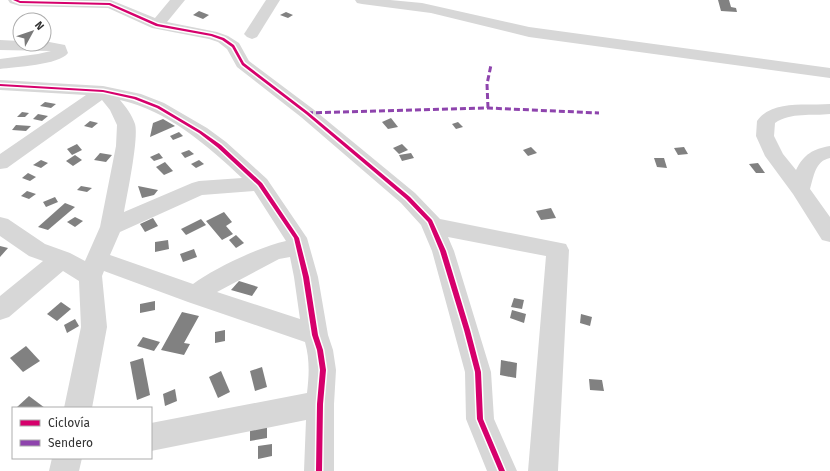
<svg xmlns="http://www.w3.org/2000/svg" width="830" height="471" font-family="'Fira Sans',sans-serif">
<style>
.building{fill:#818181}
.lines{fill:none;stroke-linecap:round;stroke-linejoin:round}
.minor{fill:#d7d7d7;fill-rule:evenodd}
.quiet{stroke:#8e44ad;stroke-width:3;stroke-dasharray:6 3;stroke-linecap:butt}
.cycleway-casing{stroke:#fff;stroke-width:3}
.cycleway{fill:#d6006c;fill-rule:evenodd}
</style>
<rect width="100%" height="100%" fill="#fff"/>
<g class="building">
<polygon points="718,0 729,0 731,7 736,8 737,12 721,11"/>
<polygon points="199,11 209,15 203,19 193,15"/>
<polygon points="286,12 293,15 288,18 280,15"/>
<polygon points="45,102 56,104 51,108 40,106"/>
<polygon points="22,112 29,113 25,117 17,117"/>
<polygon points="38,114 48,116 42,121 33,119"/>
<polygon points="391,118 398,127 388,129 382,122"/>
<polygon points="163,119 175,126 150,137 153,123"/>
<polygon points="90,121 98,123 92,128 84,126"/>
<polygon points="458,122 463,127 456,129 452,124"/>
<polygon points="16,125 31,126 26,131 12,130"/>
<polygon points="179,132 183,136 173,140 170,136"/>
<polygon points="77,144 82,150 72,155 67,149"/>
<polygon points="402,144 408,150 399,154 393,148"/>
<polygon points="531,147 537,153 528,156 523,150"/>
<polygon points="684,147 688,154 678,155 674,148"/>
<polygon points="189,150 194,154 185,158 181,153"/>
<polygon points="100,153 112,155 106,162 94,160"/>
<polygon points="159,153 163,158 154,161 150,157"/>
<polygon points="411,153 414,158 402,161 399,155"/>
<polygon points="75,155 82,160 73,166 66,161"/>
<polygon points="654,158 664,158 667,168 657,167"/>
<polygon points="41,160 48,163 41,168 33,165"/>
<polygon points="199,160 204,164 196,168 191,164"/>
<polygon points="165,162 173,171 164,175 156,167"/>
<polygon points="758,163 765,173 756,173 749,164"/>
<polygon points="28,173 36,177 30,181 22,178"/>
<polygon points="81,186 92,188 87,192 77,190"/>
<polygon points="138,186 158,190 154,195 142,198"/>
<polygon points="27,191 36,194 29,199 21,196"/>
<polygon points="55,197 58,202 46,207 43,202"/>
<polygon points="65,203 75,207 48,230 38,227"/>
<polygon points="551,208 556,218 541,220 536,211"/>
<polygon points="224,212 232,222 226,226 233,234 222,240 206,221"/>
<polygon points="75,217 83,221 75,227 67,222"/>
<polygon points="153,218 158,226 145,232 140,224"/>
<polygon points="201,219 206,225 186,235 181,229"/>
<polygon points="236,235 244,243 236,248 229,240"/>
<polygon points="168,240 169,249 155,252 155,242"/>
<polygon points="0,246 8,248 0,257"/>
<polygon points="194,249 197,257 183,262 180,254"/>
<polygon points="239,281 258,287 252,296 231,290"/>
<polygon points="514,298 524,300 522,309 511,307"/>
<polygon points="155,301 155,310 140,313 140,304"/>
<polygon points="61,302 71,309 57,321 47,314"/>
<polygon points="512,310 526,314 524,323 510,318"/>
<polygon points="182,312 199,316 184,343 190,344 184,355 161,350"/>
<polygon points="581,314 592,317 590,326 580,323"/>
<polygon points="75,319 79,326 67,333 64,325"/>
<polygon points="225,330 225,341 215,343 215,332"/>
<polygon points="143,337 160,342 154,351 137,346"/>
<polygon points="26,346 40,361 23,372 10,358"/>
<polygon points="143,358 150,395 137,400 130,362"/>
<polygon points="501,360 517,363 516,378 500,375"/>
<polygon points="262,367 267,387 255,391 250,371"/>
<polygon points="221,371 230,392 218,398 209,377"/>
<polygon points="589,379 602,380 604,391 590,390"/>
<polygon points="175,389 177,401 165,406 163,394"/>
<polygon points="29,396 45,408 16,408"/>
<polygon points="267,422 267,438 250,441 250,425"/>
<polygon points="272,444 272,456 258,459 258,446"/>
</g>
<g class="lines">
<g class="minor">
<polygon points="8,0 111,0 155,18 170,0 185,0 167,22 217,32 228,36 239,43 249,61 313,109 415,193 440,219 566,244 569,250 558,471 528,471 546,256 448,237 454,251 491,372 494,419 517,471 487,471 466,419 465,372 432,251 421,225 401,203 301,117 237,67 227,49 218,42 209,39 152,28 108,8 20,6 10,3"/>
<polygon points="266,0 280,0 257,37 252,39 247,37 244,34"/>
<polygon points="355,0 390,0 422,3 529,27 830,68 830,78 529,37 431,13 362,4 357,3"/>
<path d="M 0,40 L 20,41 L 20,44 L 44,44 L 44,41 L 65,45 L 68,53 C 59,65 15,67 0,69 L 0,59 L 38,54 L 51,51 L 0,50 Z"/>
<path d="M 0,80 L 103,86 L 141,94 L 164,103 L 207,128 L 226,142 L 267,179 L 307,238 L 318,277 L 328,335 L 333,350 L 336,370 L 334,404 L 334,471 L 304,471 L 306,420 L 151,451 L 151,423 L 307,393 C 309,376 310,360 305,342 L 188,302 L 104,271 L 102,276 L 107,327 L 92,408 L 64,408 L 81,327 L 79,281 L 63,271 L 9,317 L 0,320 L 0,296 L 43,261 L 29,256 L 0,236 L 0,217 L 8,219 L 45,244 L 70,253 L 85,261 L 100,227 L 116,146 L 117,125 L 110,110 L 102,100 L 7,168 L 0,169 L 0,154 L 86,95 L 0,90 ZM 120,100 C 167,110 208,146 242,178 L 199,181 L 192,183 L 124,212 C 127,195 139,138 135,124 C 132,115 126,107 120,100 ZM 254,191 L 286,241 C 259,247 215,268 193,284 L 110,255 L 120,232 L 202,195 ZM 290,257 L 294,277 L 300,319 L 217,292 L 279,259 Z"/>
<path d="M 830,104 L 830,114 C 812,116 791,112 775,123 L 774,136 L 783,154 L 796,170 C 804,154 813,149 830,146 L 830,158 C 815,161 814,176 810,189 L 830,217 L 830,242 L 822,240 L 793,194 L 765,156 L 756,136 L 757,121 C 772,99 808,106 830,104 Z"/>
<polygon points="52,458 82,458 79,471 49,471"/>
</g>
<g class="quiet">
<polyline points="488,108 487,84 491,65"/>
<polyline points="307,113 488,108 599,113"/>
</g>
<defs>
<g id="cycleway">
<polygon points="13,0 18,0 20,1 110,3 158,24 212,34 224,38 234,45 244,63 308,112 410,197 432,220 446,251 470,330 481,372 483,419 505,471 499,471 477,419 475,372 464,330 440,251 428,222 406,199 306,114 242,65 232,47 222,40 211,36 156,26 109,5 20,3"/>
<polygon points="0,84 103,90 136,97 159,106 201,131 221,145 262,183 299,238 309,277 318,335 323,350 326,370 323,404 322,471 316,471 317,404 320,370 317,350 312,335 303,277 294,238 258,185 217,147 199,133 157,108 134,99 103,92 0,86"/>
</g>
</defs>
<use href="#cycleway" class="cycleway-casing"/>
<use href="#cycleway" class="cycleway"/>
</g>
<rect x="12" y="407" width="140" height="52" fill="#ffffff" stroke="#adadad"/>
<rect x="20" y="420" width="20" height="6" fill="#d6006c" stroke="#adadad"/>
<text x="48" y="427" font-size="12" fill="#333333">Ciclovía</text>
<rect x="20" y="440" width="20" height="6" fill="#8e44ad" stroke="#adadad"/>
<text x="48" y="447" font-size="12" fill="#333333">Sendero</text>
<g transform="translate(32 32) rotate(50)"><circle r="19" fill="#ffffff" stroke="#adadad"/>
<path d="M0-3L7 15L0 10L-7 15Z" fill="#7a7a7a"/>
<text y="-6" font-size="11" font-weight="bold" text-anchor="middle" fill="#333333">N</text>
</g>
</svg>
